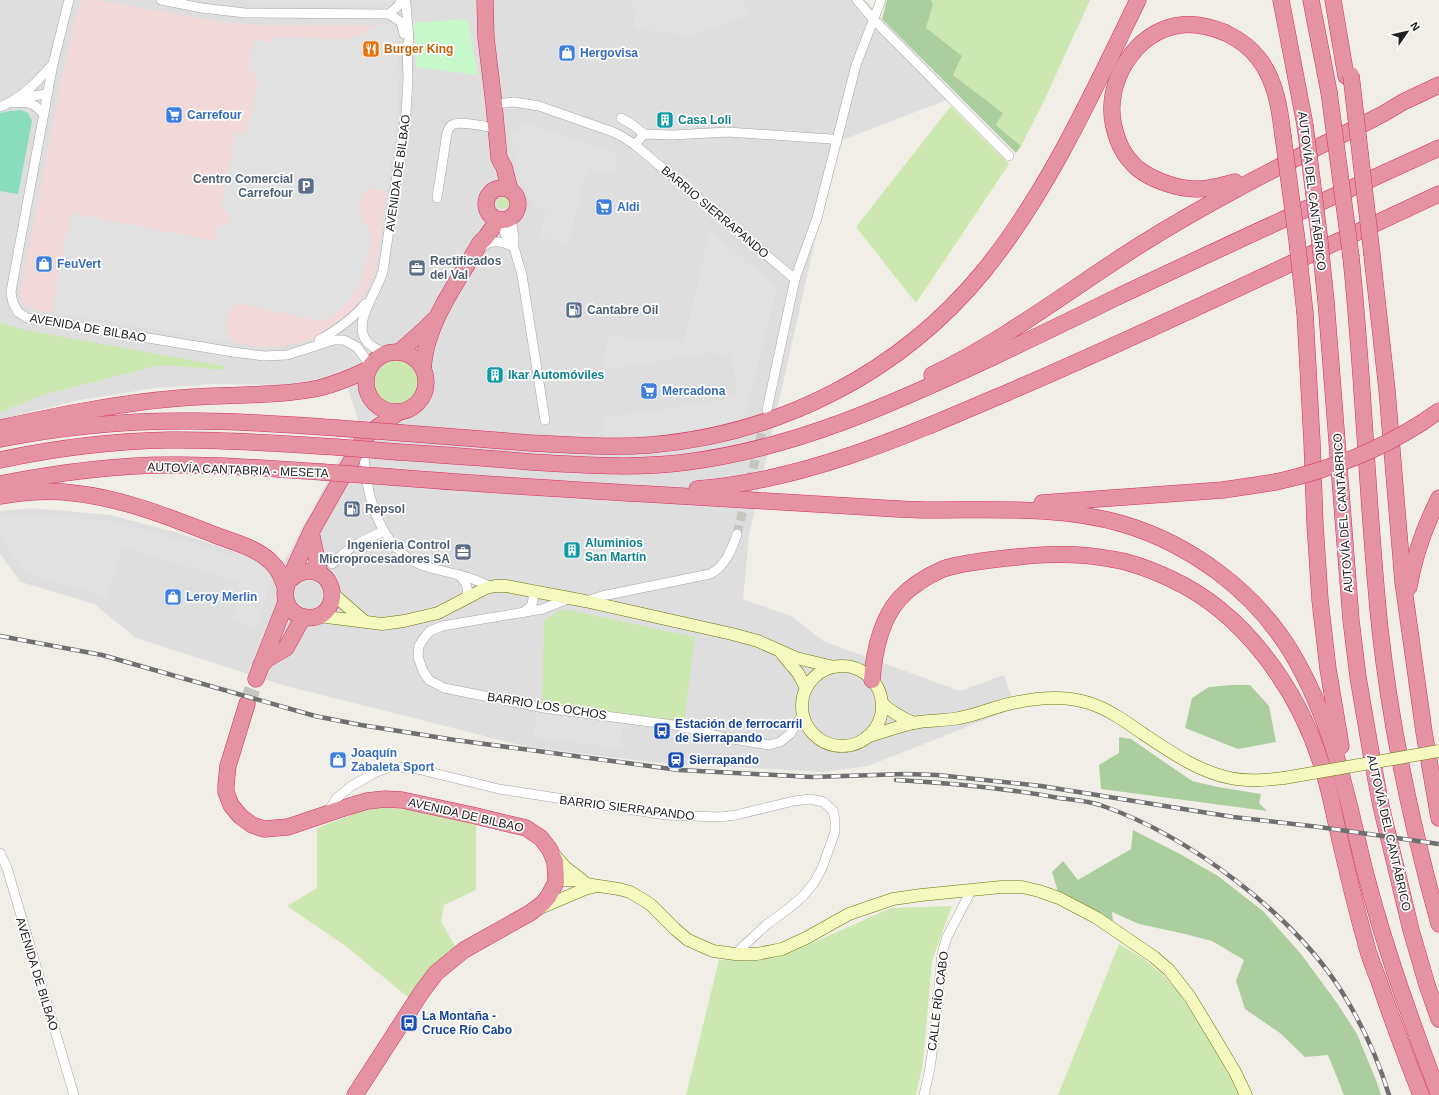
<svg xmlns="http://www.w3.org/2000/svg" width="1439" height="1095" font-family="Arial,sans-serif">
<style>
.residential{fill:#dfdede}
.commercial{fill:#f0d9d8}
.grass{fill:#cce8b0}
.forest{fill:#acce9e}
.park{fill:#c7f8cb}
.pitch{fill:#89dcbc}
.parking{fill:#e1e1e1}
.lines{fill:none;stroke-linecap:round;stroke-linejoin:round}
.street-tunnel{stroke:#c7c5c0;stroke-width:9;stroke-dasharray:9 4.5;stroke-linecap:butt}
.highway-tunnel{stroke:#c7c5c0;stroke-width:16;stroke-dasharray:16 8;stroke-linecap:butt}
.street-casing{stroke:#a5a5a5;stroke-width:10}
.secondary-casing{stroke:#6b7709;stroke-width:13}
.highway-casing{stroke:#d62e67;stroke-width:17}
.street{stroke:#fff;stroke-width:9}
.secondary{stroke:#f5f8bf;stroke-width:12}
.highway{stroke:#e593a2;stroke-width:16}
.rail-casing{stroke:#6f6f6f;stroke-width:4.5}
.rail{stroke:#fff;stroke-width:3;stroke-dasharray:9;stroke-linecap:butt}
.secondary-bridge-casing{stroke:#6b7709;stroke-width:13;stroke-linecap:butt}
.highway-bridge-casing{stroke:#d62e67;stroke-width:17;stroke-linecap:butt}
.secondary-bridge{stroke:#f5f8bf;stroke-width:12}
.highway-bridge{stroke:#e593a2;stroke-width:16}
.labels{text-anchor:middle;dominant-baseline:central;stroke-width:3.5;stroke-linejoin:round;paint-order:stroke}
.food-label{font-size:12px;font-weight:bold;fill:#c56008;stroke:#fff;text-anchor:start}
.shop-label{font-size:12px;font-weight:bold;fill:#366cbe;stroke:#fff;text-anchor:start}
.culture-label{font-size:12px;font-weight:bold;fill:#0d838f;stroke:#fff;text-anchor:start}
.street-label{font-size:12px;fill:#212121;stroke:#fff}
.service-label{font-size:12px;font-weight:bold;fill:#4e5e75;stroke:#fff;text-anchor:start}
.transit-label{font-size:12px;font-weight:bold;fill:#164399;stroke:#fff;text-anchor:start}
</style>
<rect width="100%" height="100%" fill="#f1eee8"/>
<polygon class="residential" points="0,0 865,0 882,19 957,96 837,142 749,535 743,599 793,617 823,641 960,691 1004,675 1015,708 868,766 824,772 660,763 528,747 279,684 136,638 94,604 21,582 0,554 0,511 1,511 32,508 110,515 182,534 252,558 265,566 276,577 359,422 343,374 284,385 212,384 156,388 80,400 0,419"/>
<polygon class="commercial" points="80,0 95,0 223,22 258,25 393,25 396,28 399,72 397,116 378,256 374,274 366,291 360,301 346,318 320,336 308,341 285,346 259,347 30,309 25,306 19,296 20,292 64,67"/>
<g class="grass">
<polygon points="931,0 1090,0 1044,101 1021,146 996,125 1003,113 953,75 926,28 933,5"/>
<polygon points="951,106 1009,164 916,303 856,227"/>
<circle cx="503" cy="203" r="6"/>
<polygon points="0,323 25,330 224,366 225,370 161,365 46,394 0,412"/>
<circle cx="397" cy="382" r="22"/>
<polygon points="564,609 695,637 684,723 542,703 544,620"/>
<polygon points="383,807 416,811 476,824 476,890 444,905 441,921 456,948 409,998 347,947 287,906 317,888 317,828 361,811"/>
<polygon points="952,906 932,961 923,1063 916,1095 686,1095 719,960 755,961 785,955 891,908"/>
<polygon points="1119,944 1142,958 1160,972 1179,993 1214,1048 1237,1089 1239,1095 1058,1095"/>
</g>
<g class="forest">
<polygon points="887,0 931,0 933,5 926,28 962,56 953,75 1003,113 996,125 1021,146 1016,153 882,19"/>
<polygon points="1231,685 1250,685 1269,706 1276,742 1238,749 1185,728 1192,698 1209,687"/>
<polygon points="1119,737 1131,739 1192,781 1218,787 1261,794 1259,803 1267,811 1101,789 1099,765 1119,753"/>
<polygon points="1133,830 1180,854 1218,876 1263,911 1301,954 1337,1003 1357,1034 1376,1080 1381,1095 1344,1095 1328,1055 1305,1057 1280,1033 1245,1009 1236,981 1244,960 1212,941 1185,934 1139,924 1112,912 1113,923 1058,892 1052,872 1063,861 1078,880 1131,849"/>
</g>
<polygon class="park" points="467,19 478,75 416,67 414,23"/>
<polygon class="pitch" points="21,110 28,113 32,121 18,194 0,191 0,113 10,111"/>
<g class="parking">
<polygon points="249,0 393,0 390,4 249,5"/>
<polygon points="632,0 742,0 748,15 690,35 635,29"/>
<polygon points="378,25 393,25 397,29 399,72 397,116 387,191 369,188 364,192 361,196 359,212 371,235 370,250 360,282 350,299 343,306 330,318 323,320 316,320 242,304 238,305 233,306 228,312 226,329 228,334 236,343 52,312 71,213 215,241 218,226 222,226 231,220 225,210 221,210 236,133 247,135 258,80 252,70 248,70 254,39 274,43 275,37 351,39 361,35"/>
<polygon points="523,123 611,150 618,156 614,175 588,168 568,243 540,237 546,210 534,204 526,194 519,177 510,132 518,129"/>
<polygon points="710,231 777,287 744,418 718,425 668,434 604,436 605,418 738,397 732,355 709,353 603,370 608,336 684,342"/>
<polygon points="50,516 111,521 248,559 257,563 272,577 256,628 232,620 241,590 236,581 122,547 106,600 99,595 26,573 0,538 0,519 3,517"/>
<polygon points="537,710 623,723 620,748 533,737"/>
</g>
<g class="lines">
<polyline class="street-tunnel" points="737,534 765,419"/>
<polyline class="highway-tunnel" points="247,704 256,679"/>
<defs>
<g id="street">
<polyline points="69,0 53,64 12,286 11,293 13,303 18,312 27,318 233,352 264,356 287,355 334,340 344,340 357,347 370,365"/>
<polyline points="161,0 202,8 245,13 389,14 401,22 404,34"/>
<polyline points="857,0 874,20 1009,156"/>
<polyline points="389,14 399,5 401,0"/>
<polyline points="22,102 33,96 47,94"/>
<path d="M 12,103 C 28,102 33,101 44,115"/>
<polyline points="494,104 514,102 539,106 613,132 623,137 635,145 795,279"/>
<path d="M 0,107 C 22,98 37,82 52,65"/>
<polyline points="621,118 633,125 644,134"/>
<polyline points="635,145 644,134 672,135 728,132 831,139 837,142"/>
<path d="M 437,198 L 447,133 C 448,130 449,127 452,125 C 460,120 486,127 496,128"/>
<polyline points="511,218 514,238 513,244"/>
<polyline points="502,220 503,228 507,239 513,244 522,275 545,420"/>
<path d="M 483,246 C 493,239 502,242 512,246"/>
<path d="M 319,340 C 337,330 352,320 365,304"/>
<path d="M 387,353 C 338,339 375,299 383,271 L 406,113 L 408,79 L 407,47 L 409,40 L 406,4 L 405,0"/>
<polyline points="767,410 795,279 817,218 856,65 881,0"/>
<path d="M 363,445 C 364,457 365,470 367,482 C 373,516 389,554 424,566 C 446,573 470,575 490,587"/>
<path d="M 332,564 C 348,547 363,540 384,531"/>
<path d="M 457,574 C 465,580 471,589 465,599"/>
<polyline points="570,598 543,609 442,626 430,631 424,638 419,646 418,657 423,671 429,680 444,688 544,708 674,725 727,738 769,745 780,742 790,734 803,714"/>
<path d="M 586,601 L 602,596 L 710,574 C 725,567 732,549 737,534"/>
<polyline points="524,612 532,605 534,591"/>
<polyline points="327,813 336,799 350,787 374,773 387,768 400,767 417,769 499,789 666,815 720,817 736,815 794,801 810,799 824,802 833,811 835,820 835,832 822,868 814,883 803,896 788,909 766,925 735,954"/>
<polyline points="0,853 7,868 74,1095"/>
<polyline points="924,1095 930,1068 935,1031 942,954 947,937 972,889"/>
</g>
<g id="secondary">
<polyline points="332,593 364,621"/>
<polyline points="319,616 382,624 404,621 438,613 486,588 495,586 506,586 585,601 732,634 758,641 796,658 834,667"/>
<polyline points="782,654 798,673 806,688"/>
<circle cx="842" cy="706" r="40"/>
<path d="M 882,703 C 892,713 902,718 914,723"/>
<path d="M 867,737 C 882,732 898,727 913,723 C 928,720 944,721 959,718 C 971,716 982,712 994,708 C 1024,699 1058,693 1089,703 C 1108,709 1125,721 1142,733 C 1169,751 1197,771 1230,778 C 1248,782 1267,780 1284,778"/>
<polyline points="553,853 565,867 582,880"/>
<polyline points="556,880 574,880 592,885 619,889 630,892 650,904 675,929 688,940 713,951 735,954 757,954 782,949 806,938 849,914 893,899 921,895 1001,887 1022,887 1039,891 1059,898 1097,918 1154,957 1169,970 1190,997 1216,1040 1235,1072 1246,1095"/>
<polyline points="540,908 585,889 597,886"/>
</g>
<g id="highway">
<polyline points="485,0 486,38 494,104 499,158 504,167 510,190"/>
<polyline points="1281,0 1305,125"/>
<polyline points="1311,0 1329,92"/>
<polyline points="1333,0 1346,76"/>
<path d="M 1235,182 C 1223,185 1210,189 1197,189 C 1177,189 1152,180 1137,168 C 1124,156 1118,144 1114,127 C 1103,84 1135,30 1181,25 C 1197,23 1211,27 1226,33 C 1238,39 1251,48 1259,59 C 1276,81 1280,110 1283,136"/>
<circle cx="502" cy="204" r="16"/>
<polyline points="1372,255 1387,390 1403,582 1424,732 1439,818"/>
<path d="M 1351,257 C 1364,381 1367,505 1380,629 C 1391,729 1412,827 1439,924"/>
<polyline points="1326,301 1351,620 1358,677 1371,753 1381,806 1411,930 1427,985 1439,1019"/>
<polyline points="1305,313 1312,442 1315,524 1320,600 1328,669 1341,746"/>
<circle cx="396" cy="382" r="30"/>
<polyline points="399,352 426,328 434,320"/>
<path d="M 423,368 C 426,322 458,282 480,243 L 486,237 L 498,220"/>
<path d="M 932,375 C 1005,340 1072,288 1140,245 C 1219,195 1301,156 1383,114 L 1403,102 L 1439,85"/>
<polyline points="1423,422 1439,411"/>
<path d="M 0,428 C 60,415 119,403 180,398 C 224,394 276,397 319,388 C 336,384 352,377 367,370"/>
<path d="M 403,433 C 446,436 488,440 531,443 C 570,445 610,448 650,445 C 780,434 900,373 983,272 C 1048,192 1093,92 1138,0"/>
<path d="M 0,439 C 65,426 131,420 197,421 C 243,421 290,425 337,428"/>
<path d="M 398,452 C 442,455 487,458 531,462 C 583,465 635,469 687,462 C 796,448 892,404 991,358 C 1031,339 1071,320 1111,300 C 1220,248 1330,198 1439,148"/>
<path d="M 0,460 C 56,448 112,441 169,440 C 225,439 281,444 336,447"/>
<path d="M 391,477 C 476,484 561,489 647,494 C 725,499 803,504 882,508 C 898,509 915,510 931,510 C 995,510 1061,506 1123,524 C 1190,544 1253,590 1290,650 C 1316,693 1333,740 1345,789 C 1353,818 1359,849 1367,879 C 1386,952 1412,1024 1439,1095"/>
<path d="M 0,484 C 56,473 113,465 169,465 C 220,464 271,469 322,472"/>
<path d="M 697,489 C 810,480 915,432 1018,388 C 1160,327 1299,259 1439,194"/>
<path d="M 0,496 C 24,492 49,490 73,493 C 122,498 169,517 215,535 C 233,542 255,547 270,561 C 279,569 282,578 286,589"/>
<polyline points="1042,503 1223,490 1276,482"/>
<polyline points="311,532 320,574"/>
<path d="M 290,580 C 301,569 318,567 328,581 C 331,586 333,592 332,598 C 327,630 278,621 286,586 L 311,532 L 362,442 L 368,434 L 399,412"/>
<path d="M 1409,587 C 1414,556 1425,526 1439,498"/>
<polyline points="261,665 267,659 286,648 303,617"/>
<polyline points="256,679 286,602"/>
<path d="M 872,680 C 874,653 881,620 899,599 C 911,586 927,576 943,569 C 958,564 974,562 990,560 C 1031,555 1071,551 1111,559 C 1131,562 1152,570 1171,579 C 1208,596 1239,623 1264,655 C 1289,687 1310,727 1322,766 C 1328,784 1332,803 1336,822 C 1345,862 1354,901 1365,940 C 1368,954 1374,968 1379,981 C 1392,1020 1406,1057 1421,1095"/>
<polyline points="247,704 228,766 226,785 226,792 231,805 240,816 252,825 264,829 288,827 347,807 367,801 385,799 402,800 472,815 526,828 541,838 550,850 555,862 556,882 548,897 543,903 530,913 464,950 436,973 421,993 355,1095"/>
</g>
</defs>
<use href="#street" class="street-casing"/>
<use href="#secondary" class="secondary-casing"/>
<use href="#highway" class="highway-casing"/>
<use href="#street" class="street"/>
<use href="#secondary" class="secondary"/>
<use href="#highway" class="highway"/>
<defs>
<g id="rail">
<polyline points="0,636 102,655 315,716 361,725 455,740 679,770 812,777 906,774 937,775 1041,786 1233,817 1319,827 1439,844"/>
<path d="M 896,780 C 951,783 1005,788 1059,798 C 1074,800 1089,801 1103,806 C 1189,836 1293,914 1342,992 C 1362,1024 1378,1059 1389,1095"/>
</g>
</defs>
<use href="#rail" class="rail-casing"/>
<use href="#rail" class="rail"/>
<defs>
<polyline id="secondary-bridge" points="1284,778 1439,751"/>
<g id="highway-bridge">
<polyline points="1351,75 1372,255"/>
<polyline points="1329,92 1351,257"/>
<polyline points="1305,125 1319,234 1326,301"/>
<polyline points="1283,136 1297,241 1305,313"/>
<polyline points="337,428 403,433"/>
<polyline points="336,447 398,452"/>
<polyline points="322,472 391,477"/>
<path d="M 1276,482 C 1330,470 1376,452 1423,422"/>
</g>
</defs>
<use href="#secondary-bridge" class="secondary-bridge-casing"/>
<use href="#highway-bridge" class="highway-bridge-casing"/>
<use href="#secondary-bridge" class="secondary-bridge"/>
<use href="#highway-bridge" class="highway-bridge"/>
</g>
<defs>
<symbol id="restaurant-square" viewBox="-11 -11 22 22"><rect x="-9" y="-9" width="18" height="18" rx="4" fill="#e8710a" stroke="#fff"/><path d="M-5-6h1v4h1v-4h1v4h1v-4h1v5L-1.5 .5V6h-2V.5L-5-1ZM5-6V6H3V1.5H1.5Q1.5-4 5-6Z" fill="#fff"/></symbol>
<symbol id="shop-square" viewBox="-11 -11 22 22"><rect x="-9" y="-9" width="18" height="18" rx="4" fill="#3f7fe0" stroke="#fff"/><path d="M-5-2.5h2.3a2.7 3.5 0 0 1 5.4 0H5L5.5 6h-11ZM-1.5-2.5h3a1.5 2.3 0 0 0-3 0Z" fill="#fff"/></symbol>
<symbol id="supermarket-square" viewBox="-11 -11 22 22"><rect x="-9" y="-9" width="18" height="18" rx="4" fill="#3f7fe0" stroke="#fff"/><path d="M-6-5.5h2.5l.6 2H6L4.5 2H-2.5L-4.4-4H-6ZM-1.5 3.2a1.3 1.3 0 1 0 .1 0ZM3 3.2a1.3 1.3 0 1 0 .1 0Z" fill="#fff"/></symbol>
<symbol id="building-square" viewBox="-11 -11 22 22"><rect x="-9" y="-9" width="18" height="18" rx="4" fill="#0f9aa8" stroke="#fff"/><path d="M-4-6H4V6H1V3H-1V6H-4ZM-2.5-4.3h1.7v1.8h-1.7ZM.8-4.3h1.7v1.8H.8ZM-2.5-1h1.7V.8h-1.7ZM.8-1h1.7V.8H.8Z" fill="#fff"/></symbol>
<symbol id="parking-square" viewBox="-11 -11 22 22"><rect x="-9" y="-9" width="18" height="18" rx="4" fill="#5c6f8a" stroke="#fff"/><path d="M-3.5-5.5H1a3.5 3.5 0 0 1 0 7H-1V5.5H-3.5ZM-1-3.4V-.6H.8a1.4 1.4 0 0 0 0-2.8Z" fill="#fff"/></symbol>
<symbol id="office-square" viewBox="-11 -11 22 22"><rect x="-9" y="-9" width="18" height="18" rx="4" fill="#5c6f8a" stroke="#fff"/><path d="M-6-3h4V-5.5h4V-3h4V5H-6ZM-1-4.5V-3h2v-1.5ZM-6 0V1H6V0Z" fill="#fff"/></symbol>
<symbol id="fuel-square" viewBox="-11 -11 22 22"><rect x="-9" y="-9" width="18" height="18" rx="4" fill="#5c6f8a" stroke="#fff"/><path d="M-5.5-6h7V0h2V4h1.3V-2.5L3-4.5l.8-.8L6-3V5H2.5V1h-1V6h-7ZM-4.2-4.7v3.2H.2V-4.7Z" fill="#fff"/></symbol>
<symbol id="bus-square" viewBox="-11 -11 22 22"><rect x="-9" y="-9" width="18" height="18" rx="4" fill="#1a4fb4" stroke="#fff"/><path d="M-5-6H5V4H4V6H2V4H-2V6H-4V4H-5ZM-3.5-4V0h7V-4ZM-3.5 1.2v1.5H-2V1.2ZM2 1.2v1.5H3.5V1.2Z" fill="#fff"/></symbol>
<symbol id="station-square" viewBox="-11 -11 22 22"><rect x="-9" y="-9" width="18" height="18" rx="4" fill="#1a4fb4" stroke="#fff"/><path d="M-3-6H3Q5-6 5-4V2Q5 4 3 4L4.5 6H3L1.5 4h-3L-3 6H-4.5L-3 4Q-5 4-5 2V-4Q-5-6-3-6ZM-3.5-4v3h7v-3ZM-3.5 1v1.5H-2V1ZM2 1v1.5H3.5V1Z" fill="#fff"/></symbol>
</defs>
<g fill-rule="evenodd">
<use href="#restaurant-square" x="361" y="39" width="20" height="20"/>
<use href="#shop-square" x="557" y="43" width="20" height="20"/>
<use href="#supermarket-square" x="164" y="105" width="20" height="20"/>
<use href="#building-square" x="655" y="110" width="20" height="20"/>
<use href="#parking-square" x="296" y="176" width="20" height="20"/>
<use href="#supermarket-square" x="594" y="197" width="20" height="20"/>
<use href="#shop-square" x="34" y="254" width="20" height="20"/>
<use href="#office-square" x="407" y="258" width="20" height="20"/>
<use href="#fuel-square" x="564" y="300" width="20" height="20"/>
<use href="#building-square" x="485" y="365" width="20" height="20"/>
<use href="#supermarket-square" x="639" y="381" width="20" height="20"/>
<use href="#fuel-square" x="342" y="499" width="20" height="20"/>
<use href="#building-square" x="562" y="540" width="20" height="20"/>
<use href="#office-square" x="453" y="542" width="20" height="20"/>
<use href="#shop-square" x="163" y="587" width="20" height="20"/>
<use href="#bus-square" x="652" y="721" width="20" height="20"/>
<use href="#shop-square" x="328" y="750" width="20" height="20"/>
<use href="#station-square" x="666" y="750" width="20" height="20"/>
<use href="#bus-square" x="399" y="1013" width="20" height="20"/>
</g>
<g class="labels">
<g class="food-label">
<text x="384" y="49">Burger King</text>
</g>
<g class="shop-label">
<text x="580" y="53">Hergovisa</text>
<text x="187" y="115">Carrefour</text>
<text x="617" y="207">Aldi</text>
<text x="57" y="264">FeuVert</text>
<text x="662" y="391">Mercadona</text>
<text x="186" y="597">Leroy Merlin</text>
<text x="351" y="753">Joaquín<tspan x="351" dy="14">Zabaleta Sport</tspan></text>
</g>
<g class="culture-label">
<text x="678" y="120">Casa Loli</text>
<text x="508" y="375">Ikar Automóviles</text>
<text x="585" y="543">Aluminios<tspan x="585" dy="14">San Martín</tspan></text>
</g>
<g class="street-label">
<text transform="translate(398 173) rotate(-82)">AVENIDA DE BILBAO</text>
<text transform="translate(1312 191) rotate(83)">AUTOVÍA DEL CANTÁBRICO</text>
<text transform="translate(715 212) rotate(40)">BARRIO SIERRAPANDO</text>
<text transform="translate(88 328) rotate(10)">AVENIDA DE BILBAO</text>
<text transform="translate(238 470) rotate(2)">AUTOVÍA CANTABRIA - MESETA</text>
<text transform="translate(1343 513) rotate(-94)">AUTOVÍA DEL CANTÁBRICO</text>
<text transform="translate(547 706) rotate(9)">BARRIO LOS OCHOS</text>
<text transform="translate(627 808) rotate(7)">BARRIO SIERRAPANDO</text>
<text transform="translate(466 815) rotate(13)">AVENIDA DE BILBAO</text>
<text transform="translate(1389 833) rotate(77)">AUTOVÍA DEL CANTÁBRICO</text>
<text transform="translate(37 974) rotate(73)">AVENIDA DE BILBAO</text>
<text transform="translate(938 1001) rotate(-83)">CALLE RÍO CABO</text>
</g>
<g class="service-label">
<text x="293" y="179" text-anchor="end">Centro Comercial<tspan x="293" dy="14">Carrefour</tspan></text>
<text x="430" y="261">Rectificados<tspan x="430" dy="14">del Val</tspan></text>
<text x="587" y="310">Cantabre Oil</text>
<text x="365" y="509">Repsol</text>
<text x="450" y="545" text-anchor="end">Ingenieria Control<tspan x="450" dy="14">Microprocesadores SA</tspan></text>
</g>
<g class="transit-label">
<text x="675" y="724">Estación de ferrocarril<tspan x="675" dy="14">de Sierrapando</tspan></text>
<text x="689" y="760">Sierrapando</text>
<text x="422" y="1016">La Montaña -<tspan x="422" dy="14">Cruce Río Cabo</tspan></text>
</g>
</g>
<g transform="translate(1407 32) rotate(56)" stroke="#ffffff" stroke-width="3" paint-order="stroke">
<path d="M0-3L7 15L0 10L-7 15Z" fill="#212121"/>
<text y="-6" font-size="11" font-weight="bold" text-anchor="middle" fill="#212121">N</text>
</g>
</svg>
